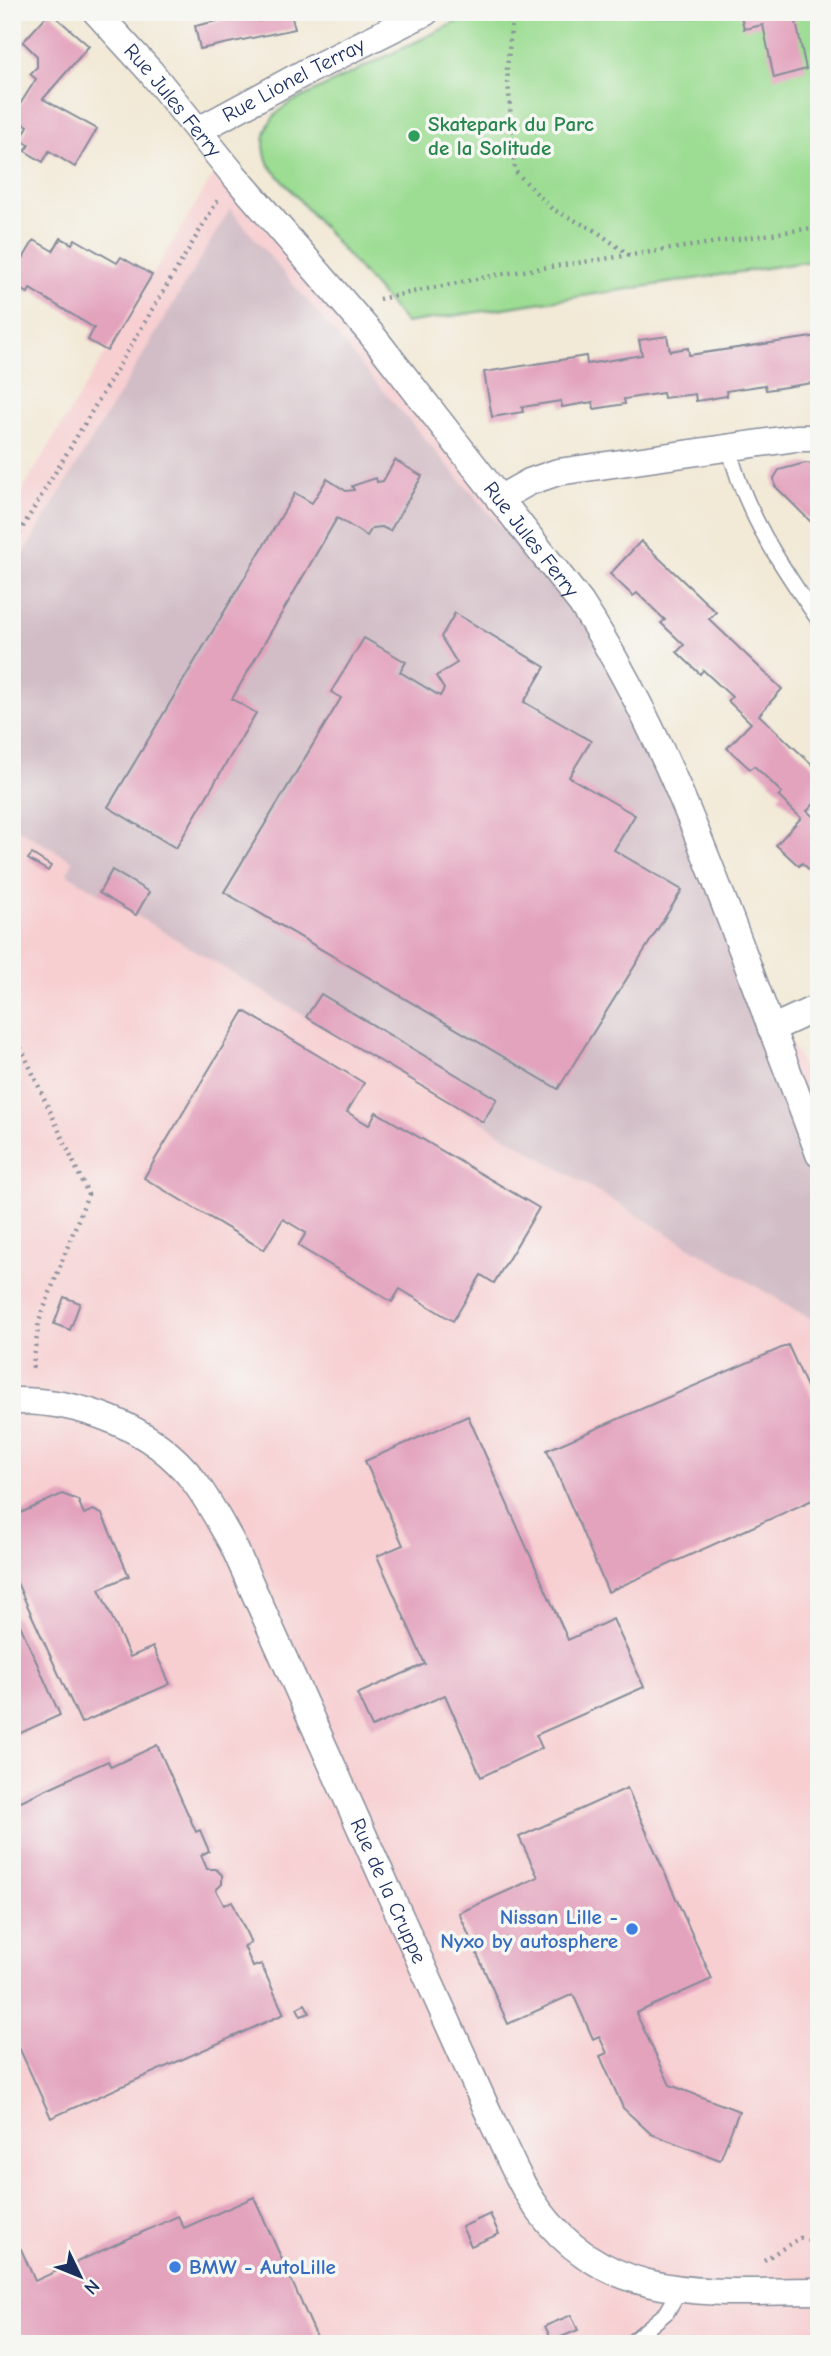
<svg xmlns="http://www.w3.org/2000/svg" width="831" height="2356" font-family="'Comic Neue',sans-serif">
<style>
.built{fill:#f7cfd1}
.industrial{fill:#d2bdc6}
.green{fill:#9cdd93;stroke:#5c8678;stroke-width:2}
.building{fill:#e3a3bd}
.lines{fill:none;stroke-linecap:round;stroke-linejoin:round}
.service-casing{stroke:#868c9a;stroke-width:17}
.minor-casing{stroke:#868c9a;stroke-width:29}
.path{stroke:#868c9a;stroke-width:4.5;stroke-dasharray:2 5;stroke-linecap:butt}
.service{stroke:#fff;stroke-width:14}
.minor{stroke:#fff;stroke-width:26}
.leisure-dot{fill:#2e9e5b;stroke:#f6f6f2;stroke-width:2.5}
.shop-dot{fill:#3f7fe0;stroke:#f6f6f2;stroke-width:2.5}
.labels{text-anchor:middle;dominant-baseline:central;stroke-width:7;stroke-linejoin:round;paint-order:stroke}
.street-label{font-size:21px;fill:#1b2f5e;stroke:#f6f6f2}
.leisure-label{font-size:21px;font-weight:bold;fill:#27864d;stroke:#f6f6f2;text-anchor:start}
.shop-label{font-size:21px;font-weight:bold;fill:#366cbe;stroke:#f6f6f2;text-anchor:end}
</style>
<rect width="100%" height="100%" fill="#f6f6f2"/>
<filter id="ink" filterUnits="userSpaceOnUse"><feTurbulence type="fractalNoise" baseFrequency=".0143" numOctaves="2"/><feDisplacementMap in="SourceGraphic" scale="14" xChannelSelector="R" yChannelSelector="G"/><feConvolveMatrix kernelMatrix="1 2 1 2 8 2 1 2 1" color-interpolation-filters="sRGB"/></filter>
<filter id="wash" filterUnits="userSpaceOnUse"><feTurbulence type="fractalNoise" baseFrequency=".00686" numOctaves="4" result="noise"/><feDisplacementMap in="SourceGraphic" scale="28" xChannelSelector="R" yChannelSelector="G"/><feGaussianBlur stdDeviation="1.57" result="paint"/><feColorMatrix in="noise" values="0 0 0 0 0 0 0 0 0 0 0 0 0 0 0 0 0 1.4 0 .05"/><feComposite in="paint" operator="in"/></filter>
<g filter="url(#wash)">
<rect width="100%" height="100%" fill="#f2e9d6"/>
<polygon class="built" points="217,169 619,663 819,1103 819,2344 12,2344 12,507"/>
<polygon class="industrial" points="230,209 366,371 619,663 801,1106 819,1170 819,1324 67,874 73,861 12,826 12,573"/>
<path class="green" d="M 477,12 L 819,12 L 819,260 L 406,323 L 269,165 C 258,140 266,119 288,104 Z"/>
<g id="blocks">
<g class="building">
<polygon points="50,12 89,46 43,99 97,129 75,167 49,151 43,162 25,151 29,145 21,140 28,126 12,117 36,79 30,74 37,67 37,56 23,42"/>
<polygon points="257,12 259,21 291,14 295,29 200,49 195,26"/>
<polygon points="740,12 794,12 806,69 774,78 763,25 744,29"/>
<polygon points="61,238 72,244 75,239 117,263 121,257 152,275 107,351 88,340 94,328 30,289 28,293 12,284 12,277 34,240 53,251"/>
<polygon points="667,336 670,351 688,348 689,355 819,336 819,382 766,390 765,385 726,391 727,396 696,401 695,394 664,398 663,393 624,399 625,404 594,409 593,402 562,407 561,401 522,407 523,412 492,417 484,372 586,356 587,364 642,355 639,340"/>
<polygon points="395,460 422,476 390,531 382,527 372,528 367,536 337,518 232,699 256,713 176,848 108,807 295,493 312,503 327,479 346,491 354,490 352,486 376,478 377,482 383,481"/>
<polygon points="805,463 819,465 819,530 775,486 774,478 779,470"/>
<polygon points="641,541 716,612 709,619 782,689 759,715 819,771 819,799 807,811 819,822 819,879 802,863 799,866 776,845 801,818 778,796 782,793 768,779 754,766 750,769 727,748 751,723 728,701 732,697 703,670 700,674 677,652 684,645 661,623 665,620 637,593 633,596 610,574"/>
<polygon points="455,613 545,667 524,702 591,741 569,777 635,815 614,850 682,890 558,1089 224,892 341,698 331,692 364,638 406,662 400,672 440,696 444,689 436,676 457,663 441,637"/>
<polygon points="32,854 51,866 48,871 28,859"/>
<polygon points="112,870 149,892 136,915 99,893"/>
<polygon points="321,994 497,1099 483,1122 306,1017"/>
<polygon points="244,1011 364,1083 347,1112 369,1125 376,1112 539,1208 494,1283 481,1275 453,1321 400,1289 392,1302 298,1246 306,1233 283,1219 264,1250 144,1178"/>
<polygon points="64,1297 80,1303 70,1330 54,1324"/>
<polygon points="788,1345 819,1413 819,1497 608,1592 547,1450"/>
<polygon points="468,1416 568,1640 613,1619 644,1687 536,1735 542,1748 481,1777 445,1695 372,1727 357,1694 425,1664 377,1556 403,1545 365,1461"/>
<polygon points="62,1494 78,1500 84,1514 93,1510 102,1514 129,1576 99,1589 130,1657 153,1647 170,1684 81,1723 12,1572 12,1517"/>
<polygon points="16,1616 60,1715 12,1737 12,1618"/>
<polygon points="157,1745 196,1832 200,1830 209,1851 201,1855 207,1869 216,1869 222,1875 222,1884 216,1890 224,1905 232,1901 251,1943 244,1946 253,1967 261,1964 284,2014 51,2118 12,2032 12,1805 108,1761 111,1767"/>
<polygon points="627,1788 712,1979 636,2013 670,2085 739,2111 720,2160 651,2134 623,2108 600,2056 607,2053 599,2036 593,2039 573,1994 508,2024 459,1913 538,1877 519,1837"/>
<polygon points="305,2004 310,2013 301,2016 297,2008"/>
<polygon points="254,2197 320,2344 12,2344 12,2253 21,2249 35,2281 178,2216 184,2228"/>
<polygon points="490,2214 499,2234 471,2246 462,2227"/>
<polygon points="571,2315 578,2330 552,2341 545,2326"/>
</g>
</g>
</g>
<g filter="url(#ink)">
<use href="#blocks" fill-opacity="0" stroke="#868c9a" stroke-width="2"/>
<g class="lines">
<defs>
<g id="service">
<path d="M 729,447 C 743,510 783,569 819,621"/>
<polyline points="629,2344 667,2312 679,2291"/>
</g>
<g id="minor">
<path id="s1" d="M 96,12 L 150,71 L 233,174 L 372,335 L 581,603 C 652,713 698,833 744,955 C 768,1022 795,1088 819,1154"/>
<path id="s2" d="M 199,130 L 304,73 L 426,12"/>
<polyline points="499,499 529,482 558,472 796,438 819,438"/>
<polyline points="771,1029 819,1007"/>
<path id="s3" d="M 12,1401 C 79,1400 152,1426 194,1481 C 209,1501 221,1524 233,1545 L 493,2123 C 507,2152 519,2183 538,2209 C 609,2307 715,2291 819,2291"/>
</g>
</defs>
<use href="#service" class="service-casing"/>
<use href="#minor" class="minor-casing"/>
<g class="path">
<polyline points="513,12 507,68 515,171 552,209 596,231 629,255"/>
<polyline points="379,299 496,275 819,227"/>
<polyline points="12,545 218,200"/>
<polyline points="12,1028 88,1194 39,1321 32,1372"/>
<polyline points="764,2260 800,2238 819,2243"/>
</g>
<use href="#service" class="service"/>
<use href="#minor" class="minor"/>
</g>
</g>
<circle class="leisure-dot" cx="414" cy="136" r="7"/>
<g class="shop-dot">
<circle cx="632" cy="1929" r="7"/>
<circle cx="175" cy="2267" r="7"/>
</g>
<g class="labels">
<g class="street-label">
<text stroke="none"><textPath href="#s2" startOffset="107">Rue Lionel Terray</textPath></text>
<text stroke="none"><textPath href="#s1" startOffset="117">Rue Jules Ferry</textPath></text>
<text stroke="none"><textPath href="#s1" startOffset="684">Rue Jules Ferry</textPath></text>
<text stroke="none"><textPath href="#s3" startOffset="660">Rue de la Cruppe</textPath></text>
</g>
<g class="leisure-label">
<text x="428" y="124">Skatepark du Parc<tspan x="428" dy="24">de la Solitude</tspan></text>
</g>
<g class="shop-label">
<text x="618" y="1917">Nissan Lille -<tspan x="618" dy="24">Nyxo by autosphere</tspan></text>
<text x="189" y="2267" text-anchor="start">BMW - AutoLille</text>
</g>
</g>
<rect width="831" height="2356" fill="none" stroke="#f6f6f2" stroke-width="42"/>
<g transform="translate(80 2276) rotate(133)" stroke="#f6f6f2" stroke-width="5" paint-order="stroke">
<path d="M0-5L12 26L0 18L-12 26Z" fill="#1b2f5e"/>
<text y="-10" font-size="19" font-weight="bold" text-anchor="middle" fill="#1b2f5e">N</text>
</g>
</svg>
